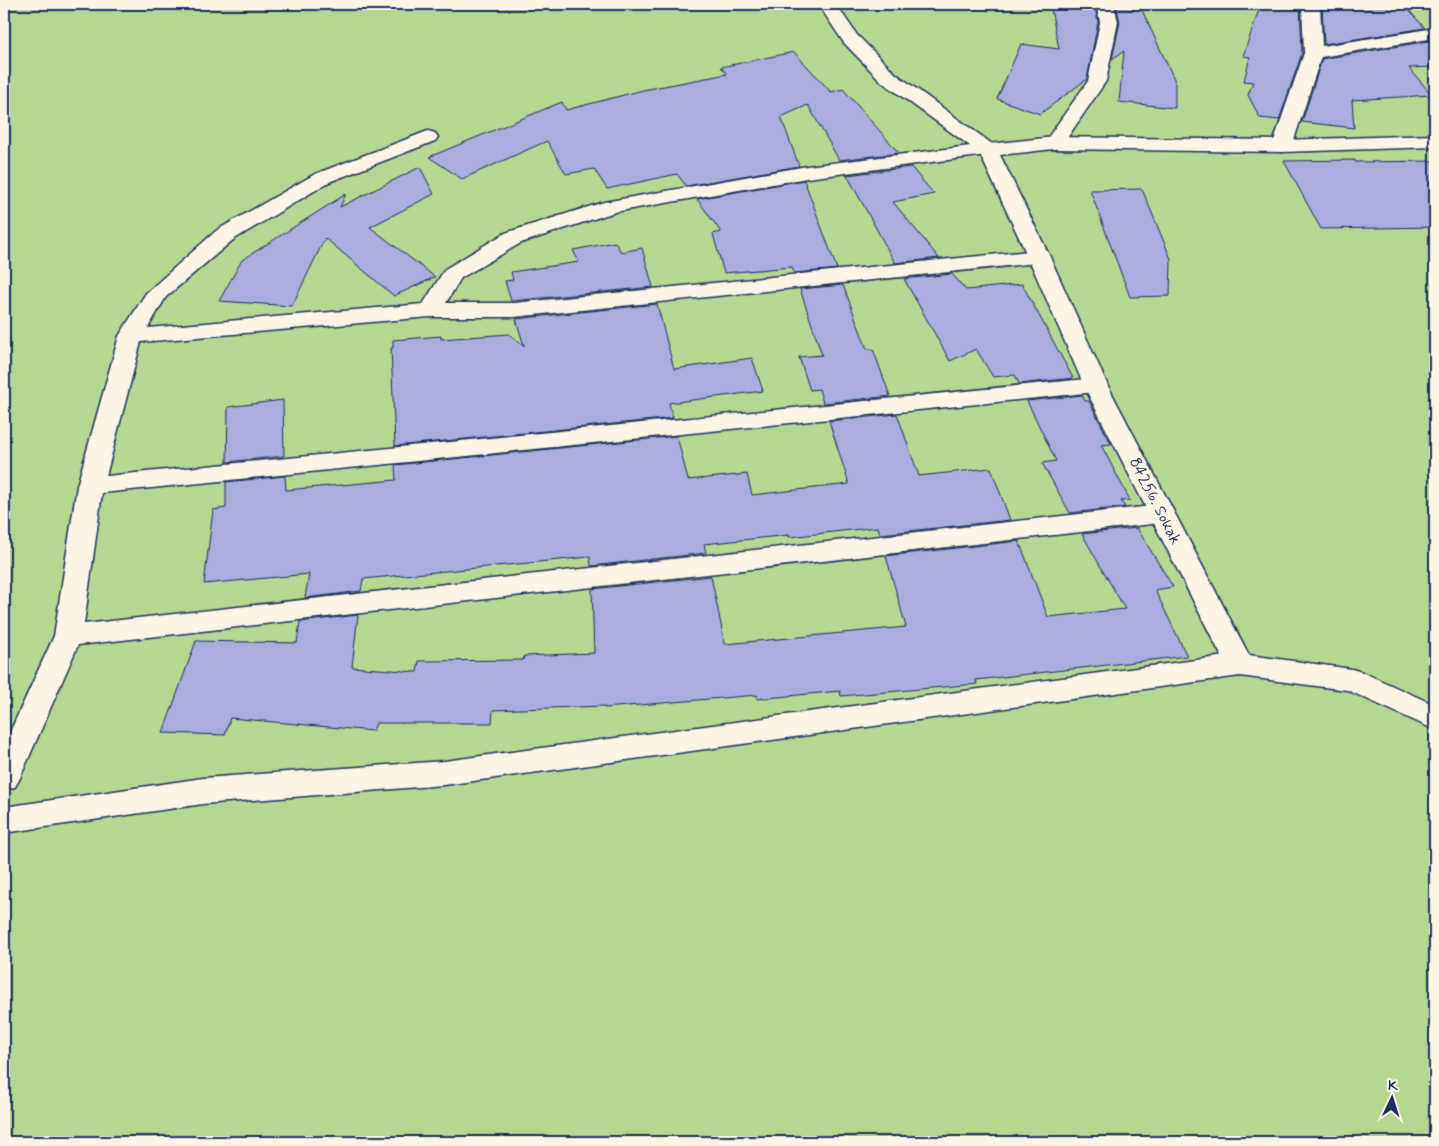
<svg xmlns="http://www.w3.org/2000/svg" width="1439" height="1146" font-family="Mynerve,sans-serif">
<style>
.green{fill:#b5d791;stroke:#688378}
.building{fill:#abadde;stroke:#1b2f5e}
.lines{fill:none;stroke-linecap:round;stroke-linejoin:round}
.minor-casing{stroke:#1b2f5e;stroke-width:3}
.tertiary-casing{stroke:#1b2f5e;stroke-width:3}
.minor{fill:#fcf5e5;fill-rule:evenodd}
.tertiary{fill:#fcf5e5;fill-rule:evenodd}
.labels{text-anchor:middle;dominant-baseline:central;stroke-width:4;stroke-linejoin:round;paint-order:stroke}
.street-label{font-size:16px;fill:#1b2f5e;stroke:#fcf5e5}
</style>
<rect width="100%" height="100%" fill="#e4dfe3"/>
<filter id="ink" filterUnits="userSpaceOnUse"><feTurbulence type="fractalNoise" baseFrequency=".02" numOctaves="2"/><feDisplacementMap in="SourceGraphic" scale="10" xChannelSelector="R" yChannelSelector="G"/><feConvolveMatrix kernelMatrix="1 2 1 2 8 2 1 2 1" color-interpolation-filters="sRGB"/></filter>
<g filter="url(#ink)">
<rect class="green" x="4" y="4" width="1431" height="1138"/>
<g class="building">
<polygon points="1050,4 1094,4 1098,22 1087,79 1040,114 997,99 1021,44 1059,49"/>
<polygon points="1116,4 1139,4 1175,81 1175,108 1119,102 1124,51 1112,59 1120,22"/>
<polygon points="1261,4 1300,4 1302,53 1279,120 1260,118 1248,95 1253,82 1244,81 1250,57 1243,56"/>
<polygon points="1322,4 1403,4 1425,28 1324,44"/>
<polygon points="1435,40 1435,67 1409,68 1432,95 1352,100 1354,128 1302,122 1322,59"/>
<polygon points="794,52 831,92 843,89 899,153 839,160 808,105 781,117 799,166 686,186 677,174 607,189 594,169 566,174 547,141 462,179 429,157 562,102 566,110 643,90 727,74 721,67"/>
<polygon points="1355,160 1355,162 1435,161 1435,227 1321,229 1284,161"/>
<polygon points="420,167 434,194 370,227 435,277 394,296 325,238 292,306 219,301 242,260 346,194 340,207"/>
<polygon points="911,167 934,194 893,202 939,258 895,263 847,175"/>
<polygon points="804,180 837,269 794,273 792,267 724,273 713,234 721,232 697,199"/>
<polygon points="1142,189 1171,259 1170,296 1130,297 1090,190"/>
<polygon points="615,242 621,252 642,248 653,287 511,301 505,281 513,280 511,272 579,262 573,250"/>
<polygon points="952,274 966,290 1022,284 1073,378 1019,384 1015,375 993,377 976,349 950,361 904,279"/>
<polygon points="843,285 867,349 873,349 890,396 823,403 819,389 810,390 799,357 822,355 800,289"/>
<polygon points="657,304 674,369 752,358 763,391 669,403 673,418 395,446 391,348 393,348 393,340 441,336 441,339 509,334 524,346 516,319"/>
<polygon points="1082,395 1085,401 1089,401 1111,444 1101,445 1130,500 1121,501 1125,507 1070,513 1042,463 1056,461 1027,401"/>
<polygon points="283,400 284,456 227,462 228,407"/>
<polygon points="897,414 919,476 991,468 1010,520 880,534 878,527 789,537 789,535 704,544 706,553 591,566 590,557 363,579 361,591 305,598 309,574 204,584 213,510 226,508 226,482 285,476 286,490 396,480 395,465 677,436 688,480 747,474 752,495 849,484 829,421"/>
<polygon points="1137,528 1173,587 1155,590 1187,656 976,680 977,684 841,696 840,691 757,699 757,695 604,708 604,706 493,710 492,723 376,723 373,731 230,718 225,735 163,733 196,641 297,643 300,622 358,615 352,667 417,672 419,661 523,660 524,656 594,653 592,589 711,576 725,644 906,627 886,556 1019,541 1048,617 1125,609 1082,534"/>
</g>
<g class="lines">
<defs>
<g id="minor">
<polygon points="818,4 836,4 857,35 896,74 995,146 998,150 995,154 807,178 615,212 521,243 461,278 446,303 514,303 1039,250 1047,252 1050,257 1047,262 514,317 430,317 141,342 106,476 1096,378 1105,381 1108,386 1105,391 102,493 84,624 1161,505 1170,508 1174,514 1170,520 1161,523 78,645 20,778 15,787 4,790 4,745 54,636 77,486 119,336 146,293 217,230 315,174 428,131 435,133 438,137 435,141 329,182 233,240 166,297 148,328 423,304 445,269 505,233 604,202 807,166 970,146 882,82 844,43"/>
<polygon points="1096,4 1114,4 1118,22 1106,81 1061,147 1054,149 1047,147 1044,143 1088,81 1100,22"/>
<polygon points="1302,4 1320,4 1322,46 1435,28 1435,38 1321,57 1292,146 1289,150 1282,152 1275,150 1272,146 1304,53"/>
<polygon points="1240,654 1250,657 1255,665 1250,673 1240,676 444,785 203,804 4,833 4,807 203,778 444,761"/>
</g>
<polygon id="tertiary" points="1435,135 1435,147 1282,152 1054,149 1000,155 1050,257 1108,386 1249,655 1352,669 1362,672 1435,705 1435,730 1347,690 1240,676 1230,673 1084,386 1028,257 978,150 981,146 988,144 1054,137 1282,140"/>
</defs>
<use href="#minor" class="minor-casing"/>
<use href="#tertiary" class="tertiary-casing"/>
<use href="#minor" class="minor"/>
<use href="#tertiary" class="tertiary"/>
</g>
</g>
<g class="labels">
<g class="street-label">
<text transform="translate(1155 501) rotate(63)">84256. Sokak</text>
</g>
</g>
<rect width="1439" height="1146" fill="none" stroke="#fcf5e5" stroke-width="20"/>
<rect x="10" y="10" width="1419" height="1126" fill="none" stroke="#1b2f5e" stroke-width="2" filter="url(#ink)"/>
<g transform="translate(1392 1098) rotate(4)" stroke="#fcf5e5" stroke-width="4" paint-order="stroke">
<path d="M0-4L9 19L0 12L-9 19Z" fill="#1b2f5e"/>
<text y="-8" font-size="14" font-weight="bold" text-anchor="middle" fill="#1b2f5e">K</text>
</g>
</svg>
